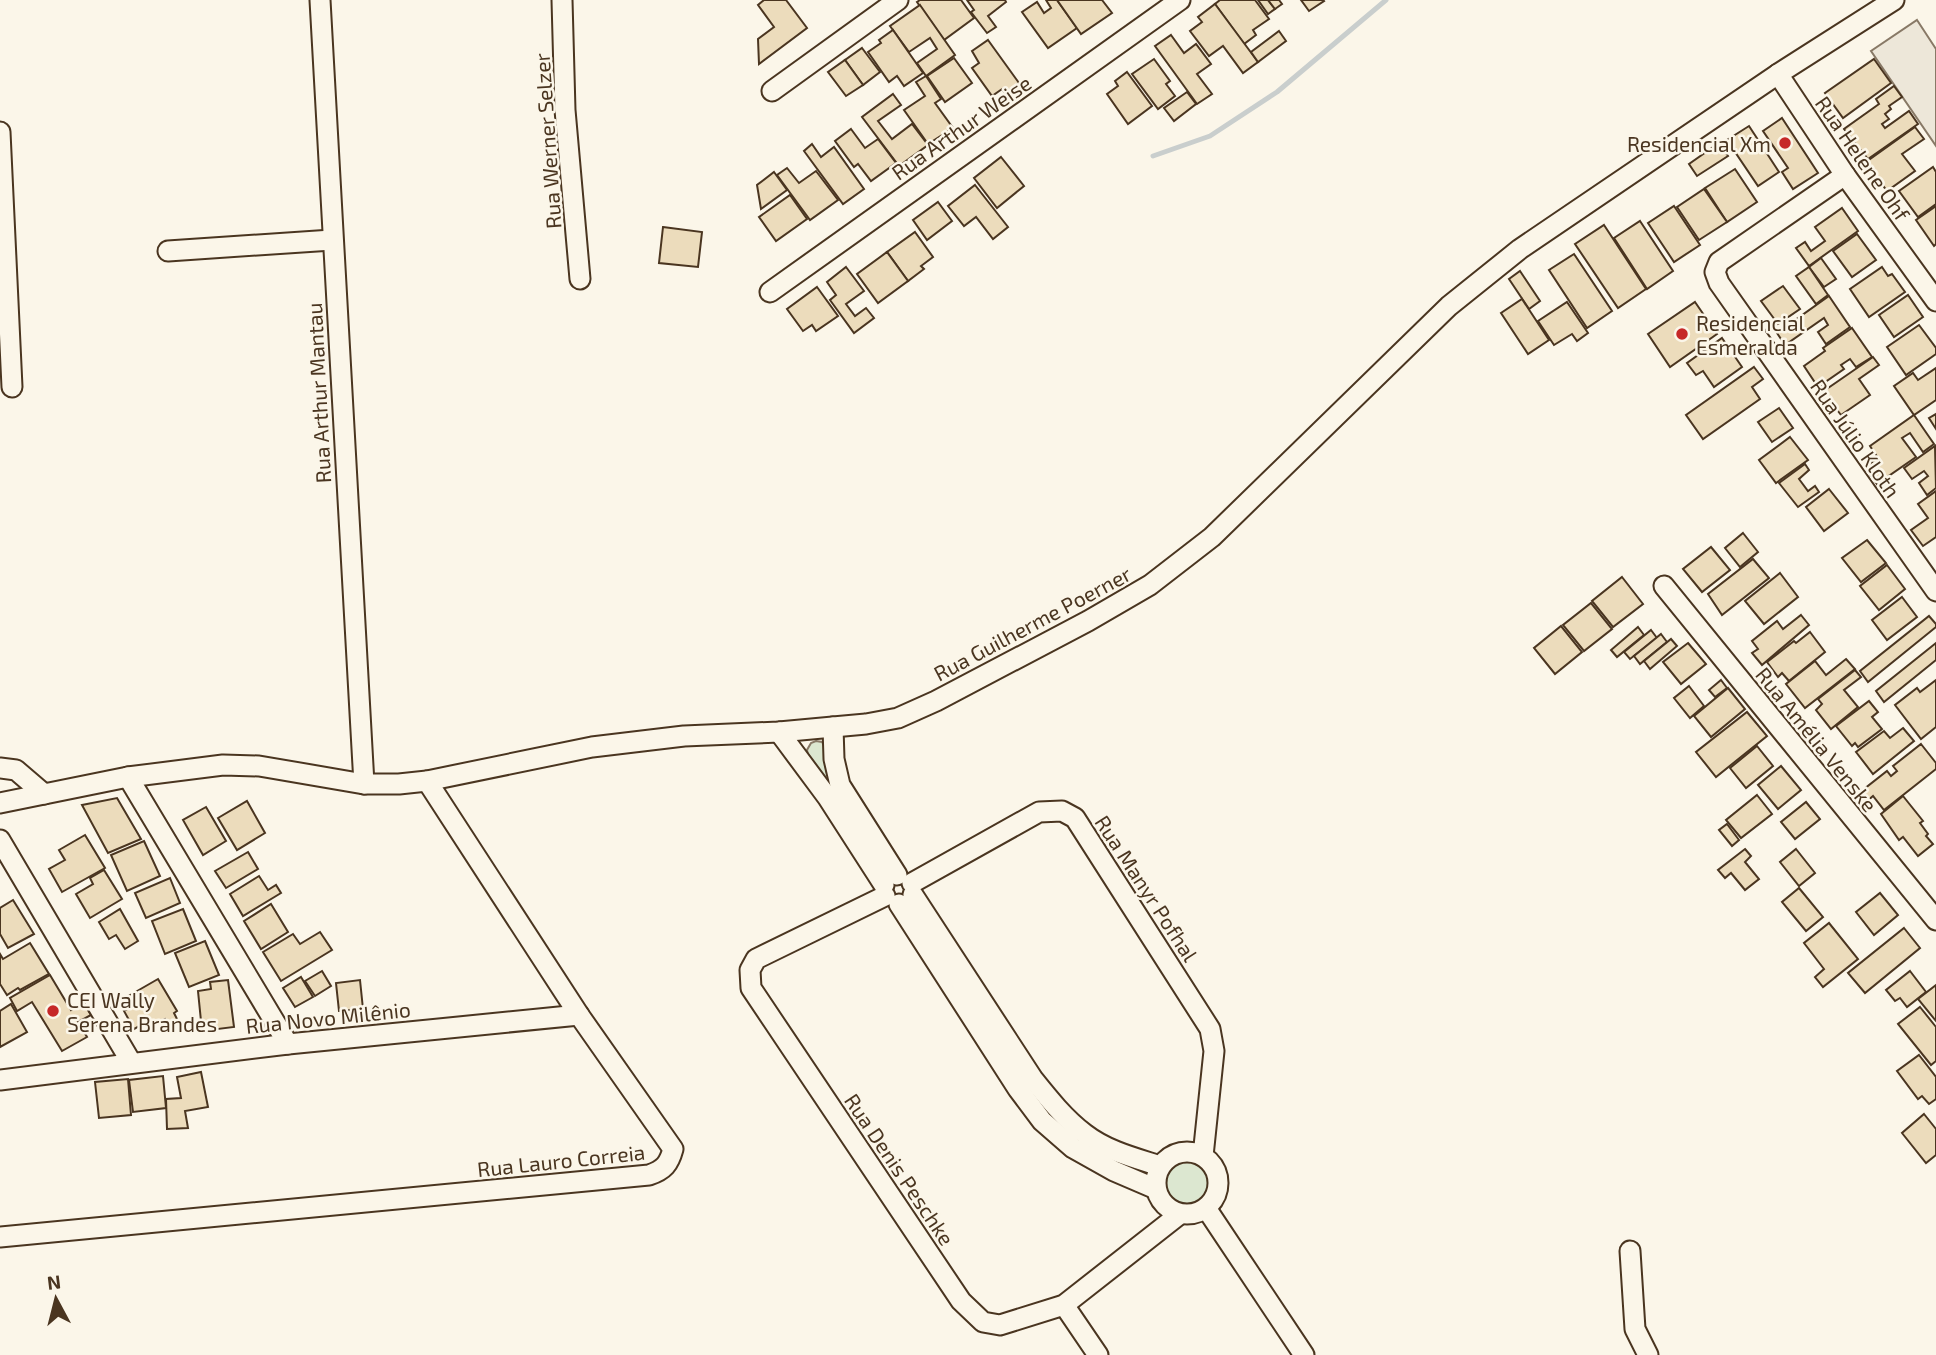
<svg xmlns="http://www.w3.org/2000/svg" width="1936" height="1355" font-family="'Exo 2',sans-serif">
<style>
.green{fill:#dce7d0;stroke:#887966;stroke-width:2}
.parking{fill:#ede7d9;stroke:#887966;stroke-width:2}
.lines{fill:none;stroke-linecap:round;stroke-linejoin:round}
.stream{stroke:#c9cecd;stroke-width:5}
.building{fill:#ecdcbc;stroke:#4a3520;stroke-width:2}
.minor-casing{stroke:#4a3520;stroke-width:23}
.minor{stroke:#fbf6e9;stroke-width:19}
.poi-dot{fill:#c62828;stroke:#fbf6e9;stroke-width:2.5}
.labels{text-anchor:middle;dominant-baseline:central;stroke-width:5;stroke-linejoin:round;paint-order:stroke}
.street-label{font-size:21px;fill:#4a3520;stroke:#fbf6e9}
.poi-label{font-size:21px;fill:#4a3520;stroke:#fbf6e9;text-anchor:start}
</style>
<rect width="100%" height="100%" fill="#fbf6e9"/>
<g class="green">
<polygon points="816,741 822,742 825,747 826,770 832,788 808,755 807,750 811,743"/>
<circle cx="1188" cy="1183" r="25"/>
</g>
<polygon class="parking" points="1917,20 1936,49 1936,146 1871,51"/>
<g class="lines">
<polyline class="stream" points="1153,156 1210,136 1277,92 1386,0"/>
</g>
<g class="building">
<polygon points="764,0 786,0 807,28 759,64 758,39 774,27 758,5"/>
<polygon points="920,0 961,0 974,18 944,40 917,2"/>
<polygon points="967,0 1005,0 1006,2 988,16 996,27 987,33 971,12 974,10"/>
<polygon points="1046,0 1057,0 1077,28 1048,48 1022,12 1037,2 1044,13 1051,8"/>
<polygon points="1057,0 1102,0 1112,13 1081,34"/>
<polygon points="1220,0 1255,0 1269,19 1253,30 1256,35 1244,44 1215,4"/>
<polygon points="1258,0 1268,0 1275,9 1268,14"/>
<polygon points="1268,0 1279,0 1282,4 1275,9"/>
<polygon points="1301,0 1323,0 1324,1 1309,11"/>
<polygon points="1215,4 1258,62 1243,73 1223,46 1209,56 1190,31 1202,22 1198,17"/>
<polygon points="920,5 955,55 926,76 917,63 937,49 930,38 909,52 890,26"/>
<polygon points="893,30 923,73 904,86 897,76 889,82 868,52 881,43 879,40"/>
<polygon points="1279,31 1286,41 1258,62 1251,52"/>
<polygon points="1171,35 1184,53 1196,44 1211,64 1197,74 1212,94 1197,104 1155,46"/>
<polygon points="988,40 1019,83 1005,93 1002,89 992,96 972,68 979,63 972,51"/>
<polygon points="862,48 880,72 863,85 845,60"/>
<polygon points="954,58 972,83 945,102 927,76"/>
<polygon points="1154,59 1170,81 1166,84 1175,96 1158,109 1132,74"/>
<polygon points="1874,59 1891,83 1843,118 1825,93"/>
<polygon points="845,60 863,85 846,96 828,72"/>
<polygon points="1127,72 1152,106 1128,124 1107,94 1118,86 1115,81"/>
<polygon points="926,76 941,99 935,103 953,128 928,144 904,110 925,96 916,82"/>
<polygon points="1894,86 1902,97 1889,106 1891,109 1885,114 1889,119 1882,124 1885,128 1909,111 1918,124 1868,159 1844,129 1879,104 1876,99"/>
<polygon points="1187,92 1196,104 1174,121 1164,108"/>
<polygon points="893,94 901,105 878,121 892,139 912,124 928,145 899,166 862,117"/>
<polygon points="1782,118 1818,173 1793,189 1782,172 1788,168 1763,131"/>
<polygon points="1749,126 1779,172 1758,186 1727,140"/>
<polygon points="1915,127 1924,139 1902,154 1915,171 1887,191 1866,162"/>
<polygon points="851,129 865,148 878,139 896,163 871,181 858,164 854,167 835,141"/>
<polygon points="1719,143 1728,156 1697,176 1689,164"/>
<polygon points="812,144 821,157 834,147 864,189 843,204 804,151"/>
<polygon points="1001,157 1024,186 997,208 974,178"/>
<polygon points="1933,167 1936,172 1936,204 1918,217 1899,191"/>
<polygon points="787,168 799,183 816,171 838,200 810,220 777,175"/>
<polygon points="1735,169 1757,202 1727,222 1705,188"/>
<polygon points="774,172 787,190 761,209 757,185"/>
<polygon points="975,185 1008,227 993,239 976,217 964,226 948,206"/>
<polygon points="1704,189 1727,222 1699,240 1677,207"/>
<polygon points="790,195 807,219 776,241 759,217"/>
<polygon points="938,202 952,221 927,240 913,220"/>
<polygon points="1674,206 1700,245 1674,262 1648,223"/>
<polygon points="1936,206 1936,244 1934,246 1916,220"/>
<polygon points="1842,208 1858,231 1809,266 1796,248 1805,242 1811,251 1825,241 1815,227"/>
<polygon points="1640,221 1673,271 1647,289 1614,238"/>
<polygon points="1604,225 1646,289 1618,308 1575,244"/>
<polygon points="663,227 702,232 698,267 659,263"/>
<polygon points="915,232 933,257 921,266 924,269 908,281 887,252"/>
<polygon points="1857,234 1876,260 1852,277 1833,251"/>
<polygon points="887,252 908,281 878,303 857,274"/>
<polygon points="1574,254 1612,311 1587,328 1549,270"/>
<polygon points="1821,258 1836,279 1824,287 1809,267"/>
<polygon points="846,267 864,291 846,304 855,316 866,308 874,318 854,333 830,300 836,295 827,282"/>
<polygon points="1809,267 1828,295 1816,304 1796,276"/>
<polygon points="1882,267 1888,276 1892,274 1905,292 1869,317 1850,289"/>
<polygon points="1520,271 1540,301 1529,309 1509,279"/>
<polygon points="1783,286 1800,309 1778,324 1761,301"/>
<polygon points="817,287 838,316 816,331 812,325 803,331 787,309"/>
<polygon points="1908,295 1923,317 1894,337 1879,315"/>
<polygon points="1829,296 1850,327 1826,344 1818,332 1828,325 1824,318 1785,345 1777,333"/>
<polygon points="1522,299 1549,340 1528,354 1501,313"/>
<polygon points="1567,302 1588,333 1577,341 1572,334 1554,345 1538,321"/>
<polygon points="1695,302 1717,334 1670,367 1648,334"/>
<polygon points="1919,325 1936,348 1936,354 1906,375 1887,347"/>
<polygon points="1852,328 1872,357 1856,367 1850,359 1841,365 1844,369 1818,387 1804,366 1825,351 1823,348"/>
<polygon points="1722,338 1742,367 1714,387 1703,371 1696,375 1687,363"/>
<polygon points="1873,357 1879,365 1859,379 1870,395 1841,415 1831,402 1825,406 1818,395"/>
<polygon points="1754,367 1763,379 1752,387 1760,399 1703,439 1686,415"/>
<polygon points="1936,368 1936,400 1914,415 1894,386 1913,373 1918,380"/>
<polygon points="1779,408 1793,428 1772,442 1758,422"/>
<polygon points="1936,414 1936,429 1929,418"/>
<polygon points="1914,415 1934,444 1923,452 1910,433 1902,438 1916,457 1877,484 1865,467 1878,458 1870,446"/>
<polygon points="1790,437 1808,460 1776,483 1759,460"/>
<polygon points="1935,446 1936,488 1927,495 1919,483 1928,476 1924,471 1912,479 1904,468"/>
<polygon points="1805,464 1809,470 1799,479 1808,491 1815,486 1819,492 1798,507 1779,483"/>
<polygon points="1829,489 1848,513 1824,531 1806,507"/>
<polygon points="1936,491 1936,537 1923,546 1911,530 1928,518 1918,504"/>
<polygon points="1743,533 1758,552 1740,567 1725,548"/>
<polygon points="1867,540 1886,563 1861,582 1842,558"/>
<polygon points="1711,547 1730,570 1702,592 1683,569"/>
<polygon points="1753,559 1769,578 1722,615 1708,594"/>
<polygon points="1887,565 1905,589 1879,610 1860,586"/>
<polygon points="1780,573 1798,597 1764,624 1745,601"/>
<polygon points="1622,577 1643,604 1613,627 1592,601"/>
<polygon points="1902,597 1917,617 1887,640 1872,620"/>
<polygon points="1591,603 1612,629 1584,651 1563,625"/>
<polygon points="1801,615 1809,625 1762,665 1752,653 1758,649 1752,641 1777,621 1783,629"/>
<polygon points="1929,616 1936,624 1936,627 1868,682 1860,671"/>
<polygon points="1561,626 1582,652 1555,674 1534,648"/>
<polygon points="1638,627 1644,635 1617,657 1611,650"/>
<polygon points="1651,630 1657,638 1630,659 1624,652"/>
<polygon points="1810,632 1825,652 1789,681 1782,673 1778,677 1767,662 1794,641 1796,643"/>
<polygon points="1661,634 1667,642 1640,664 1634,656"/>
<polygon points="1671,639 1677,646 1650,669 1644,661"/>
<polygon points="1688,643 1706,664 1681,684 1663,662"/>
<polygon points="1936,643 1936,660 1884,702 1876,691"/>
<polygon points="1846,659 1855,669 1805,708 1786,684 1815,661 1826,675"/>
<polygon points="1855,670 1861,677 1844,690 1858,707 1831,729 1816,710 1822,704 1818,699"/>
<polygon points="1721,680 1727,688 1715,697 1709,690"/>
<polygon points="1936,680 1936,727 1921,739 1895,705 1917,688 1920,692"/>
<polygon points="1689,686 1704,706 1690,718 1674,698"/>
<polygon points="1728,688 1745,709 1711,737 1694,716"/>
<polygon points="1869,701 1878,712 1872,717 1882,729 1858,747 1855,743 1852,746 1836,726"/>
<polygon points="1747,712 1767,736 1716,777 1696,752"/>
<polygon points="1903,728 1914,741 1873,774 1856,752 1884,731 1890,738"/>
<polygon points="1921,744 1936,763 1936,769 1884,810 1873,796 1866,802 1859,793 1887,771 1891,776 1897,771 1893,766"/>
<polygon points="1757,746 1773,766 1746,788 1730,768"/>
<polygon points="1781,766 1801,790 1778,809 1758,785"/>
<polygon points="1757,795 1772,814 1741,838 1726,820"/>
<polygon points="1903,796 1923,821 1920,823 1928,834 1926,836 1933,844 1918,856 1903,837 1899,840 1881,814"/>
<polygon points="117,798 141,839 108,853 82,805"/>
<polygon points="247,801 265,833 237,850 218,818"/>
<polygon points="1806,802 1820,819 1795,839 1781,822"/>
<polygon points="206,807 226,841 203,855 183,820"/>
<polygon points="1727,824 1739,840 1732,846 1719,830"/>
<polygon points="85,835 105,868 62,892 49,869 65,860 59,850"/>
<polygon points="144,841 160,876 127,891 111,855"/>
<polygon points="1745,849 1751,856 1745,862 1759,879 1745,890 1731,873 1725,878 1718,870"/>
<polygon points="1796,849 1815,873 1799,886 1780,862"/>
<polygon points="248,852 258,869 226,888 215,871"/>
<polygon points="104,870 122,899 90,918 76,894 93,884 90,878"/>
<polygon points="259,876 268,890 276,885 281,893 243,916 230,894"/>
<polygon points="170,878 180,903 146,918 135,893"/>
<polygon points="1799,888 1823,917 1806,931 1782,902"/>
<polygon points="1880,893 1898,915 1874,935 1856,912"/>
<polygon points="13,900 34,934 8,948 0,934 0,908"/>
<polygon points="271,904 288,932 261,949 244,921"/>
<polygon points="120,909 138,941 125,949 116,935 109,939 99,922"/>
<polygon points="183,909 196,941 165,954 152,921"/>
<polygon points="1829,923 1858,959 1823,987 1815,977 1824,969 1804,943"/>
<polygon points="1904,928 1920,948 1865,993 1848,973"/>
<polygon points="320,932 332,950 281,981 263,952 293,934 300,944"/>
<polygon points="205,941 219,975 189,987 175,953"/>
<polygon points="30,943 49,974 20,990 18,988 7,995 0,984 0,954 3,959"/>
<polygon points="322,971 331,986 315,996 305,981"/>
<polygon points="1910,971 1926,992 1907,1007 1900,998 1895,1001 1886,990"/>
<polygon points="50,975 71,1010 83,1002 91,1015 78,1022 87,1037 62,1051 32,1002 17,1011 10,998"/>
<polygon points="301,977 313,997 295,1007 283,988"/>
<polygon points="158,979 177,1011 174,1013 178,1021 169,1026 165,1019 149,1028 146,1022 134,1029 124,1011 131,1007 125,998"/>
<polygon points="228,980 234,1027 202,1031 198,991 211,989 210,982"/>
<polygon points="360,980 363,1009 339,1011 336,983"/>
<polygon points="1936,985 1936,1021 1918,999"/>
<polygon points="11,1004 27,1032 0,1047 0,1011"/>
<polygon points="1920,1007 1936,1027 1936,1061 1931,1065 1898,1024"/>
<polygon points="1919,1055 1936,1077 1936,1099 1929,1104 1922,1096 1918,1099 1897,1071"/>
<polygon points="201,1072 208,1107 185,1111 188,1128 167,1129 166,1099 181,1098 177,1077"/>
<polygon points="163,1076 166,1108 133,1112 129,1080"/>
<polygon points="128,1079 131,1115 99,1118 95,1082"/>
<polygon points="1924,1114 1936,1129 1936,1155 1926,1163 1902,1133"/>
</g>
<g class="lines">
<defs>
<g id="minor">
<polyline points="320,0 364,784"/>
<polyline points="562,0 565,110 580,279"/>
<polyline points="1778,74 1845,175 1936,301"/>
<polyline points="772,91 898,0"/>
<polyline points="0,132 12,387"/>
<polyline points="1845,175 1719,262 1715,272 1719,283 1936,591"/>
<polyline points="168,251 332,240"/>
<polyline points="770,292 1180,0"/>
<polyline points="1664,586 1936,920"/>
<polyline points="833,727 834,759 840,785 897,875"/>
<polyline points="779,732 828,798 884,885"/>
<polyline points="0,768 16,770 44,794"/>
<polyline points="128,777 288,1044"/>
<polyline points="0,803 128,777 223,765 259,766 364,784 399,784 427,781 592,747 684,736 779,732 833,727 866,724 898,718 936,701 1088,621 1150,585 1212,537 1449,306 1520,249 1778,74 1894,0"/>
<polyline points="0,840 131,1062"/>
<polyline points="912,883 1039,812 1062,811 1075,818 1210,1029 1214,1051 1203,1156"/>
<path d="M 913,895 L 1033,1079 C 1049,1099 1065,1119 1085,1134 C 1107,1151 1135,1158 1160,1166"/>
<polyline points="885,896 756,959 750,970 751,988 961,1301 983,1322 1000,1325 1064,1305 1180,1214"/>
<polyline points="899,904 1018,1089 1042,1121 1073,1148 1114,1171 1156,1189"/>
<polyline points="0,1080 288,1044 579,1015"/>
<circle cx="1187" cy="1183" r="31"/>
<polyline points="1206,1208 1304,1355"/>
<path d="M 0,1237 L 649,1175 C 664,1170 669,1164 673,1149 L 579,1015 L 427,781"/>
<polyline points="1630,1251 1635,1329 1648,1355"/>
<polyline points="1064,1305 1098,1355"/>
</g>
</defs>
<use href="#minor" class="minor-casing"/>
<use href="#minor" class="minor"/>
</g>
<g class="poi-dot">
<circle cx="1785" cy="143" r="7"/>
<circle cx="1682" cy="334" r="7"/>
<circle cx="53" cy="1011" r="7"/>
</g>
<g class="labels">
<g class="street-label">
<text transform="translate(961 127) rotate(-35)">Rua Arthur Weise</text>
<text transform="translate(547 141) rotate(-94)">Rua Werner Selzer</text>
<text transform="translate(1863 158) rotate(55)">Rua Helene Ohf</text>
<text transform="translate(318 393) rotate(-93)">Rua Arthur Mantau</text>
<text transform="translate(1856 438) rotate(55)">Rua Júlio Kloth</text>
<text transform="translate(1032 623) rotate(-28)">Rua Guilherme Poerner</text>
<text transform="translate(1817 739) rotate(51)">Rua Amélia Venske</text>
<text transform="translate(1147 888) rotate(57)">Rua Manyr Pofhal</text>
<text transform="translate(328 1017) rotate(-6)">Rua Novo Milênio</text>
<text transform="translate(561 1160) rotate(-6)">Rua Lauro Correia</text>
<text transform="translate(900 1169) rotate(56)">Rua Denis Peschke</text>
</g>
<g class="poi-label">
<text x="1771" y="143" text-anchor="end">Residencial Xm</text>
<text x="1696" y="322">Residencial<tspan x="1696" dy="24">Esmeralda</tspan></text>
<text x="67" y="999">CEI Wally<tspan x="67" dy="24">Serena Brandes</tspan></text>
</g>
</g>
<g transform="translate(56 1299) rotate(353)" stroke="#fbf6e9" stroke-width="5" paint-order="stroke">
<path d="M0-5L12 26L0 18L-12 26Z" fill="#4a3520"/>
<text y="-10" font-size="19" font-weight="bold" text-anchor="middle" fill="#4a3520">N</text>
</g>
</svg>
